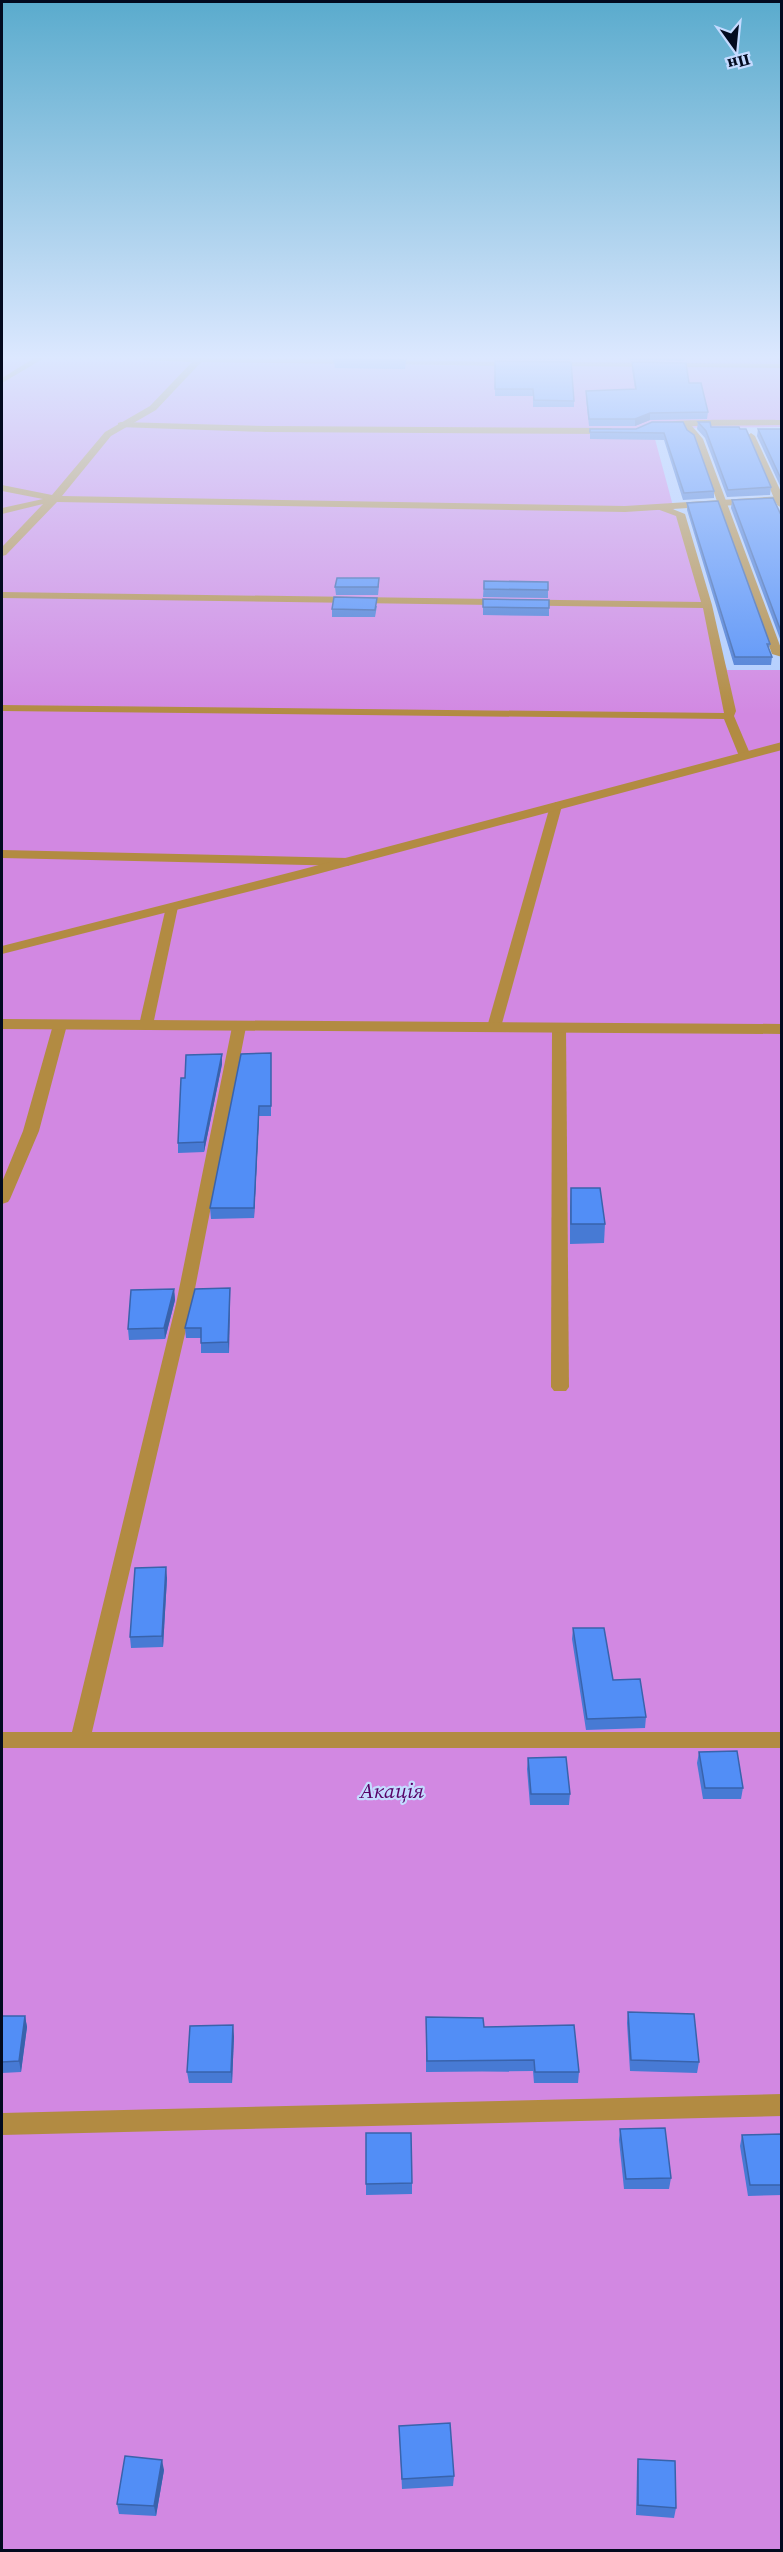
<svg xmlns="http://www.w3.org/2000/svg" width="783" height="2552" font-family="'Source Serif 4',serif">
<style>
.green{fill:#d288e2}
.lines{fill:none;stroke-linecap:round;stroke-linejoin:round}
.lane{fill:#b28b42;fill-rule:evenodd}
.street{fill:#b28b42;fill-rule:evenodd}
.tram{stroke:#62759a;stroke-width:1.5}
.wall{fill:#477ad4}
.shaded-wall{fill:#3963ac}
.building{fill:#528ef6;stroke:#3963ac;stroke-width:1.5}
.labels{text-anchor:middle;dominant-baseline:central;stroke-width:4.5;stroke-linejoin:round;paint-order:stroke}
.near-park-label{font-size:21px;font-style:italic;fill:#570166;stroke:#c4daff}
</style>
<rect width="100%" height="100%" fill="#b1cdfe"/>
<polygon class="green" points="2,357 781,357 781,427 652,428 673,506 727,670 781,670 781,2550 2,2550"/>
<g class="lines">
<g class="lane">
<polygon points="199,358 357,360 361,362 357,364 196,362 195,360"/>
<polygon points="383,360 516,362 520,364 516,366 380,364 379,362"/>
<polygon points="551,362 782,364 782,368 548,366 547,364"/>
<path d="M 782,420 L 782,425 L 692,426 L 703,439 L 782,651 L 782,657 L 772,654 L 695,440 L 688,435 L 683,426 L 662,426 L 658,424 C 667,418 762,420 782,420 Z"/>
<polygon points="121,422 267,426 611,428 615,431 611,434 267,432 118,427 118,423"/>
<polygon points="751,433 755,436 782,494 782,508 777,505 747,436"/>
<polygon points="660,504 685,514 712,605 736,711 734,716 751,756 749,758 741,758 739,756 724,719 2,711 2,705 724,713 703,608 2,598 2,592 701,602 676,516 657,509 657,505"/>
<polygon points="556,802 562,806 501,1027 499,1030 489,1030 487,1027 550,806"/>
<polygon points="2,850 348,858 354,862 348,866 2,858"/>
<polygon points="172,903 178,907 153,1025 146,1029 139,1025 166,907"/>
<polygon points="60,1021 67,1025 39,1131 10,1199 8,1202 2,1204 2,1182 23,1131 53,1025"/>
<polygon points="239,1023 246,1027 192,1304 92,1732 782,1732 782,1748 2,1748 2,1732 72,1732 176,1304 232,1027"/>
<polygon points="559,1024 566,1028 569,1387 566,1391 554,1391 551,1387 552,1028"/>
<polygon points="782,2094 782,2116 2,2135 2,2113"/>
</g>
<g class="street">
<polygon points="36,357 46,357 2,383 2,378"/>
<polygon points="139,357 206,357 156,410 111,436 62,496 625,506 782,496 782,502 625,512 57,502 6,555 2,556 2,547 43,504 2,514 2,508 43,499 2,491 2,485 52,495 105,432 150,406 192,362 143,360"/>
<polygon points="782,742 782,750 310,876 2,954 2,946 300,870"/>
<polygon points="2,1019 782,1024 782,1034 2,1029"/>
</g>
<polyline class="tram" points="777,357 782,367"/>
</g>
<g class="wall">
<polygon points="348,357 407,357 407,358"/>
<polygon points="498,357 570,357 570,360 498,359"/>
<polygon points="630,357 684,357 684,361 630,360"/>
<polygon points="406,360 405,369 335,368 334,361"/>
<polygon points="495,361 574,401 574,407 533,407 533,396 495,396"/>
<polygon points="632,362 689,383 708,412 707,419 650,420 635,426 589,426 586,398 586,391 635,389 632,369"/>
<polygon points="683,422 714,491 714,498 683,500 664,440 590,439 590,429 636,429"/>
<polygon points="698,422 711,427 771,487 770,495 727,497 705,438 697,429"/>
<polygon points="758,429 782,429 782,490 757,436"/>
<polygon points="732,500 782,517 782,644 731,508"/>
<polygon points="687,503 770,644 769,649 772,657 771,665 734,665 687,510"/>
<polygon points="484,581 548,590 548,598 483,597"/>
<polygon points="379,586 378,595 336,595 335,587"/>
<polygon points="483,599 549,608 549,616 483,615"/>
<polygon points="377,606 375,617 332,617 332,609"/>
<polygon points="271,1053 271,1116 259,1116 254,1218 211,1219 210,1208"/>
<polygon points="222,1054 222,1064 204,1152 178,1153 178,1143 185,1078"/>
<polygon points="571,1188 605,1224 604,1243 570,1244 570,1207"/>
<polygon points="230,1288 229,1353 201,1353 201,1338 186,1338 185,1328"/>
<polygon points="174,1289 175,1300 165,1339 129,1340 128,1329"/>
<polygon points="167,1578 163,1647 131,1648 130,1637"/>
<polygon points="573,1628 613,1680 646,1717 645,1728 586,1730 572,1639"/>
<polygon points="699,1752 743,1788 741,1799 703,1799 697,1763"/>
<polygon points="528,1758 570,1794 569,1805 530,1805 527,1769"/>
<polygon points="628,2012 699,2062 697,2073 630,2071 627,2023"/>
<polygon points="2,2016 25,2016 27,2027 21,2072 2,2073"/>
<polygon points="426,2017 484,2027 579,2072 578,2083 534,2083 533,2071 426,2072"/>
<polygon points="234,2036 232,2083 189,2083 187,2072"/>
<polygon points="620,2129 671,2178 669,2189 624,2189 619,2140"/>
<polygon points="366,2133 412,2183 412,2194 366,2195"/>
<polygon points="782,2134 782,2195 748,2196 740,2146 742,2135"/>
<polygon points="399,2426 454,2476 453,2486 402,2489"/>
<polygon points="638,2459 676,2508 674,2518 636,2515 637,2469"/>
<polygon points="164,2470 156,2516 119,2514 117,2504"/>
</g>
<g class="shaded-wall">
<polygon points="650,413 650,420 635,426 635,419"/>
<polygon points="222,1054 222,1064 204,1152 204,1142"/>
<polygon points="259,1106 259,1116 254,1218 254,1208"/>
<polygon points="230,1288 230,1298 229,1353 228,1342"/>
<polygon points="174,1289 175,1300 165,1339 164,1328"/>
<polygon points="166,1567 167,1578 163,1647 162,1636"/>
<polygon points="25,2016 27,2027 21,2072 19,2061"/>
<polygon points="233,2025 234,2036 232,2083 231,2072"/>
<polygon points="162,2460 164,2470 156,2516 154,2506"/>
</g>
<g class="building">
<polygon points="335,359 406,360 405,362 334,361"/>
<polygon points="495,361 571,362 574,401 534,400 533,389 495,389"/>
<polygon points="632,362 686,363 689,383 701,383 708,412 650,413 635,419 589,419 586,391 636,389"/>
<polygon points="652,422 683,422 687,430 694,435 714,491 684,493 664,433 590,432 590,429 636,429"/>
<polygon points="698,422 710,422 711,427 739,427 740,429 746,429 771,487 728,490 706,431"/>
<polygon points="758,429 782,429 782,481"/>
<polygon points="773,498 782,517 782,634 732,500"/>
<polygon points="718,501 770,644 767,644 772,657 735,657 687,503"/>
<polygon points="337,578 379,578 378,587 335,587"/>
<polygon points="484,581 548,582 548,590 484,589"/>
<polygon points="334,597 377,598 375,610 332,609"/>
<polygon points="483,599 549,600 549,608 483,607"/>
<polygon points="271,1053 271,1106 259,1106 254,1208 210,1208 241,1054"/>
<polygon points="222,1054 204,1142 178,1143 181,1078 185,1078 186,1055"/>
<polygon points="571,1188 600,1188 605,1224 571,1224"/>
<polygon points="230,1288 228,1342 201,1343 201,1328 185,1328 195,1289"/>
<polygon points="174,1289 164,1328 128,1329 131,1290"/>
<polygon points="166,1567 162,1636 130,1637 135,1568"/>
<polygon points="573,1628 604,1628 613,1680 640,1679 646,1717 587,1719"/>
<polygon points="737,1751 743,1788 705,1788 699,1752"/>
<polygon points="566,1757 570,1794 531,1794 528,1758"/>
<polygon points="628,2012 694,2014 699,2062 631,2060"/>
<polygon points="2,2016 25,2016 19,2061 2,2062"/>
<polygon points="426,2017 483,2018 484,2027 574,2025 579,2072 535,2072 534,2060 427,2061"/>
<polygon points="233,2025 231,2072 187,2072 190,2026"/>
<polygon points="665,2128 671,2178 626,2179 620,2129"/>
<polygon points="366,2133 411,2133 412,2183 366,2184"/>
<polygon points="782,2134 782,2185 750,2185 742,2135"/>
<polygon points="450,2423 454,2476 402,2479 399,2426"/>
<polygon points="125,2456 162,2460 154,2506 117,2504"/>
<polygon points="638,2459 675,2461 676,2508 638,2505"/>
</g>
<linearGradient id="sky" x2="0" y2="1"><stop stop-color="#5aabcd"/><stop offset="0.5" stop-color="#dce8ff"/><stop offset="1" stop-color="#dce8ff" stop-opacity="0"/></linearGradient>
<rect width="783" height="715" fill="url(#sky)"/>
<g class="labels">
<g class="near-park-label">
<text x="392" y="1790">Акація</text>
</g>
</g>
<rect width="783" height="2552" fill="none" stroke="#020a1f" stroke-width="6"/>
<g transform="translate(735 48) rotate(165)" stroke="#c4daff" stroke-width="4.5" paint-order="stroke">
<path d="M0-4.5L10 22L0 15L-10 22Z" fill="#020a1f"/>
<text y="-9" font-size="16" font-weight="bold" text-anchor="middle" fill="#020a1f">Пн</text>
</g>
</svg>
